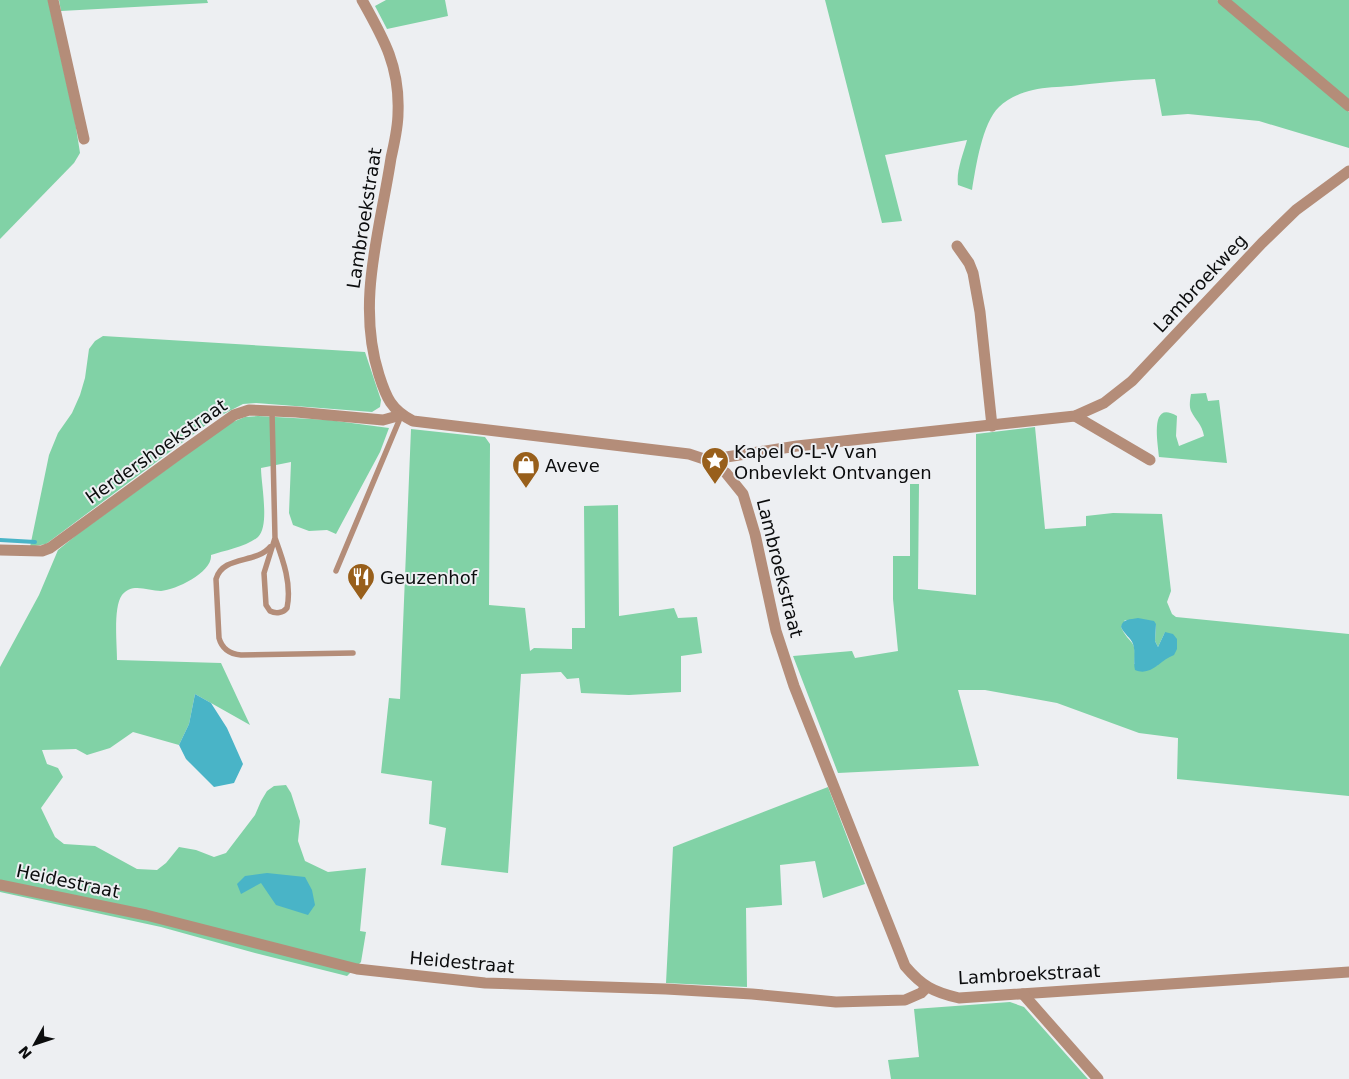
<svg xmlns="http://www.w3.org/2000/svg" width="1349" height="1079" font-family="'DejaVu Sans',sans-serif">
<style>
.green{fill:#81d2a6;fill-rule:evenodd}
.water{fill:#49b4c7}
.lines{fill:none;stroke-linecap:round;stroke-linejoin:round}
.stream{stroke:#49b4c7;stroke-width:4}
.lane{stroke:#b48d79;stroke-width:5.5}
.street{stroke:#b48d79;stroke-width:11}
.labels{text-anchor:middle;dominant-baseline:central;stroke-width:4;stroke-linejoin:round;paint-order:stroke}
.street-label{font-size:18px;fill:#0b0c0d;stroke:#edeff2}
.poi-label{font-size:18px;fill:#0b0c0d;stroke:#edeff2;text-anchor:start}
</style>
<rect width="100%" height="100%" fill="#edeff2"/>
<g class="green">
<polygon points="0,0 48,0 75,121 80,153 74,163 0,239"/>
<polygon points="59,0 207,0 208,3 61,11"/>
<polygon points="386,0 445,0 448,16 387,29 375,6"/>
<path d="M 825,0 L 1217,0 L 1349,112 L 1349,148 L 1259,121 L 1188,114 L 1162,116 L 1155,79 C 1126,80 1099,83 1071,86 C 1058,87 1045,87 1033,90 C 1022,92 1007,99 999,107 C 982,123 976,167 972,190 L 958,185 C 956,171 963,155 967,140 L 885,155 L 902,221 L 882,223 Z"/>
<polygon points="1229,0 1349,0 1349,100"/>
<polygon points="103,336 365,352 381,400 380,407 372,412 256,403 243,404 214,419 46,544 30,547 49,455 58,433 72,413 80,395 85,378 89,349 95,341"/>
<path d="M 1206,393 L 1208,401 L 1219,400 L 1227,463 L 1159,457 C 1158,443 1149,399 1177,416 L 1176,436 L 1179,446 L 1204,436 C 1202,424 1196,421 1191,411 C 1189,406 1190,400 1191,394 Z"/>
<path d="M 258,416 L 329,420 L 389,428 L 380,452 L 336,534 L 327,530 L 309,531 L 293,525 L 289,513 L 291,462 L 261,468 C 261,484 270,526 258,537 C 248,546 224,551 211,555 C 213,572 176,590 161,591 C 148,591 132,582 122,595 C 113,607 117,644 117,660 L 221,663 L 250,725 L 195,694 L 189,724 L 179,745 L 133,732 L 110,748 L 87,755 L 76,749 L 42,750 L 47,764 L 58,768 L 63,777 L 41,808 L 55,837 L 64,844 L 95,846 L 137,869 L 157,870 L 166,863 L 179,847 L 196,850 L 214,857 L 226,853 L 255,815 L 261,801 L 267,791 L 274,786 L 286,785 L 291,793 L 300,821 L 298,841 L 305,861 L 328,872 L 366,868 L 360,931 L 366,932 L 361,962 L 347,976 L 255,953 L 161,927 L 0,892 L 0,667 L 39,595 L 58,550 L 79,533 L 230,423 L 245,417 Z"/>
<path d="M 1035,427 L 1045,529 L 1086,526 L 1086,516 L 1113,513 L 1162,514 L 1171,591 L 1167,602 L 1172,614 L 1176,617 L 1349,634 L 1349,796 L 1177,779 L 1178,738 L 1139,733 L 1057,703 L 985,690 L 958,690 L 979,766 L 838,773 L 793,656 L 852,651 L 855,658 L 898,651 L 893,599 L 893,556 L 910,556 L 910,484 L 919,484 L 918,589 L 976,595 L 976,434 ZM 1125,620 L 1156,624 L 1155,641 L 1158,647 L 1165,632 L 1157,666 L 1134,664 C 1138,639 1129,645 1121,627 Z"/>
<polygon points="411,429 485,437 490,444 489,605 525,608 530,651 534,648 572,649 572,628 585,628 584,506 618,505 619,616 674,608 678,618 697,617 702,653 681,656 681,692 629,695 581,693 579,678 567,679 561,672 521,674 508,873 441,865 446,828 429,824 432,781 381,773 389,698 400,699"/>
<polygon points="828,787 865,884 823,898 815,861 780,865 782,905 746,908 747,987 666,983 673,847"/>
<polygon points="1010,1002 1024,1007 1088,1079 891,1079 888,1060 919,1057 914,1009"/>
</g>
<g class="water">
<path d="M 1138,618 L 1154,621 L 1156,624 L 1155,641 L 1158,647 L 1165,632 L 1173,634 L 1177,639 L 1177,649 L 1174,655 C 1160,660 1151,677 1135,670 C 1133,661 1136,653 1133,644 C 1131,638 1124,634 1121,627 C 1123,618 1130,620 1138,618 Z"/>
<polygon points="195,694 211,703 227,728 243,764 234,783 214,787 186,759 179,745 189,724"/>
<polygon points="267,873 305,877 312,890 315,905 308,915 276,905 261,883 241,894 237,884 245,876"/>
</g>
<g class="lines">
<polyline class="stream" points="0,540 35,542"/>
<g class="lane">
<path d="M 272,411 L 275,538 L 264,573 L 266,605 L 270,611 C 276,614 283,613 287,608 C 292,584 283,560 275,538"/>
<path d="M 270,547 C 256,564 223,555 216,579 L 219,638 C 222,649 230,654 241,655 L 353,653"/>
<polyline points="336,571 401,416"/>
</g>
<g class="street">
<polyline points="53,0 84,139"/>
<path d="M 362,0 C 384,39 400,67 398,113 C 398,128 394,144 391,158 C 380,231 356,302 379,375 C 386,397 391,410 413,421 L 689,454 L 707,460 L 726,473 L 743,494 L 755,534 L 776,631 L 794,686 L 905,966 C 922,986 933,992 959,998 L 1349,972"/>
<polyline points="1223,0 1349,106"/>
<polyline points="957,246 969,263 973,273 980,312 992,426"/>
<polyline points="1075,416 1150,460"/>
<polyline points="707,460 797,446 1075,416 1104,403 1132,381 1262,243 1296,210 1349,171"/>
<polyline points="0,550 42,551 50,548 179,454 234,415 249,410 296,412 383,420 401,415"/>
<polyline points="0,885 146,915 357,969 485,983 666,989 752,994 836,1002 905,1000 921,993 927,987"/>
<polyline points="1023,994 1098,1079"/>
</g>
</g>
<defs>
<symbol id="sight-pin" viewBox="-11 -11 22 30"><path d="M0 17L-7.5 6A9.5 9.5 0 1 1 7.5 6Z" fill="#985f1b" stroke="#edeff2"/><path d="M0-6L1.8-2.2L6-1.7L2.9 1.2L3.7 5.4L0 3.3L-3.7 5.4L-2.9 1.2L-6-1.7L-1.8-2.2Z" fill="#fff"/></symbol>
<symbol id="shop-pin" viewBox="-11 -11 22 30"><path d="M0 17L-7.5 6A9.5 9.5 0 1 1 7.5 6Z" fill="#985f1b" stroke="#edeff2"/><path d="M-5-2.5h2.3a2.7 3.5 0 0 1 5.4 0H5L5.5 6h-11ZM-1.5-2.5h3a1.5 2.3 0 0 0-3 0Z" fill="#fff"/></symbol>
<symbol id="restaurant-pin" viewBox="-11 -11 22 30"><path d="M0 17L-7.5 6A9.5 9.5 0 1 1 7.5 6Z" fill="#985f1b" stroke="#edeff2"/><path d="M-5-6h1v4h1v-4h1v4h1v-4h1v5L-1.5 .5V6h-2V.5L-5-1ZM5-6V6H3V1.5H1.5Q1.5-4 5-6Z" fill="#fff"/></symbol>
</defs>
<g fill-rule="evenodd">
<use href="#sight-pin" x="699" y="445" width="32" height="43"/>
<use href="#shop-pin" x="510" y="449" width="32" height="43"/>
<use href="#restaurant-pin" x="345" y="561" width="32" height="43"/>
</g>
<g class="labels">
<g class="street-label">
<text transform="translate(364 218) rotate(-81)">Lambroekstraat</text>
<text transform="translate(1200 283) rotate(-47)">Lambroekweg</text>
<text transform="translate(156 451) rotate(-35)">Herdershoekstraat</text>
<text transform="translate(780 568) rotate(76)">Lambroekstraat</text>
<text transform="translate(68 881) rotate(12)">Heidestraat</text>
<text transform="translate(462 962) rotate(5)">Heidestraat</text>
<text transform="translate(1029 974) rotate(-3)">Lambroekstraat</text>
</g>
<g class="poi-label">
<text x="734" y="451">Kapel O-L-V van<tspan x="734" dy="21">Onbevlekt Ontvangen</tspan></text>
<text x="545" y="465">Aveve</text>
<text x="380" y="577">Geuzenhof</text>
</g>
</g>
<g transform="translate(35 1044) rotate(230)" stroke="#edeff2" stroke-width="4" paint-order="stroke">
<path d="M0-4L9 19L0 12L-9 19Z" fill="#0b0c0d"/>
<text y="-8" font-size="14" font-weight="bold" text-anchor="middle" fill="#0b0c0d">N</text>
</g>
</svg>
